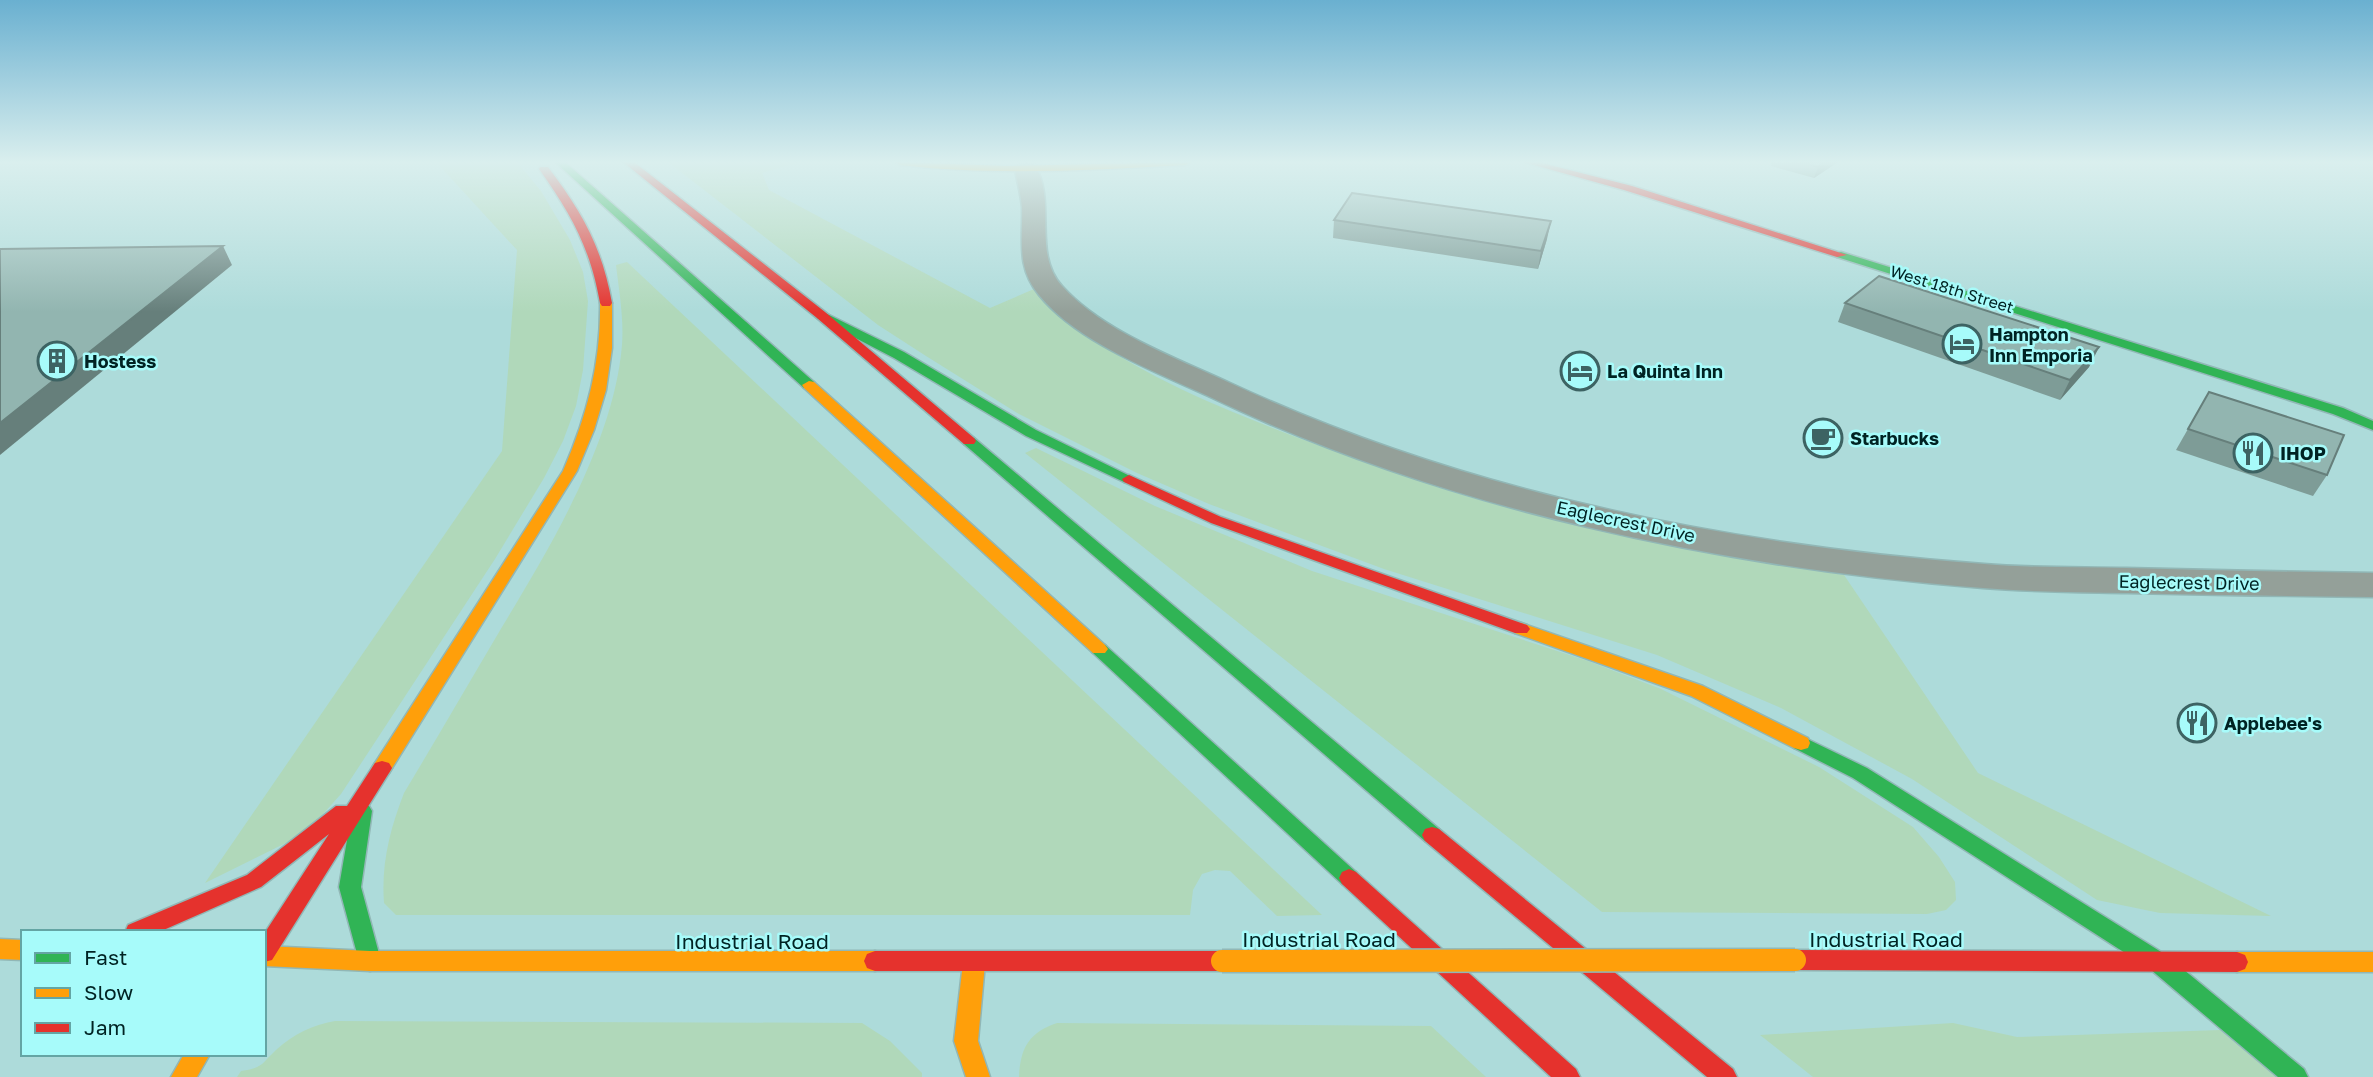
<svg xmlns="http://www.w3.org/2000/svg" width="2373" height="1077" font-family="'Golos Text',sans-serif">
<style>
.green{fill:#b0d8ba}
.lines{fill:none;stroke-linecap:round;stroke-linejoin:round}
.street-casing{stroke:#91b7b6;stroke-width:3}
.fast-casing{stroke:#91b7b6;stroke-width:3}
.slow-casing{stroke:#91b7b6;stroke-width:3}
.jam-casing{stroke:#91b7b6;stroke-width:3}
.street{fill:#94a099;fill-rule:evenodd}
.fast{fill:#30b455;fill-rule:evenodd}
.slow{fill:#ff9f0a;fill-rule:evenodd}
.jam{fill:#e5322d;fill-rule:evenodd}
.slow-bridge-casing{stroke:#91b7b6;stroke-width:25;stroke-linecap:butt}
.slow-bridge{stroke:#ff9f0a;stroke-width:22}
.wall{fill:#7e9c97}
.shaded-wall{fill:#667f7b}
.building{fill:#92b5b0;stroke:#667f7b;stroke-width:2}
.labels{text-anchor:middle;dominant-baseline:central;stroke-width:5;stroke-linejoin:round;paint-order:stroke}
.far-street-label{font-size:16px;fill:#002323;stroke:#a7fbfa}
.poi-label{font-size:18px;font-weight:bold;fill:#002323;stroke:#a7fbfa;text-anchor:start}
.street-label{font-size:18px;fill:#002323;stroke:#a7fbfa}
.near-street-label{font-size:21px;fill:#002323;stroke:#a7fbfa}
</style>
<rect width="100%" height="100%" fill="#addbda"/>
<g class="green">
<polygon points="436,162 517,162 541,191 570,240 583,272 588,301 583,370 576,406 563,441 544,478 495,559 341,794 306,833 205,883 502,451 517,250"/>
<path d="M 668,162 L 800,162 L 762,173 L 769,190 L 990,308 L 1034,289 C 1047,301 1059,315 1073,325 C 1145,379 1232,413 1315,444 C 1368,463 1421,483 1476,499 C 1596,533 1721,556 1844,575 L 1978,773 L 2271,916 L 2160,913 L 2097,900 L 1912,779 L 1781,708 L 1657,655 L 1384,569 L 1209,504 L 1137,473 L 1019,414 L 926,356 L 878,325 Z"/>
<path d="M 627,262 L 1322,915 L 1277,916 L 1230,871 L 1215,870 L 1202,874 L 1193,890 L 1190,915 L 396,915 L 384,903 C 381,864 390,829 404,793 C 437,738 469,683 502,627 C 551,546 614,441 622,345 C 624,318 619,291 616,265 Z"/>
<polygon points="1036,448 1155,506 1312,571 1588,661 1661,689 1819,767 1913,827 1939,857 1955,882 1956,900 1946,910 1927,914 1602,912 1025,453"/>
<path d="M 335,1021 L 862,1023 L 890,1041 L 922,1073 L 922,1077 L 237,1077 L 241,1071 C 263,1068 261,1064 276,1050 C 294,1034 312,1025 335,1021 Z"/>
<path d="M 1057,1023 L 1431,1026 L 1486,1077 L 1019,1077 C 1020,1047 1030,1032 1057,1023 Z"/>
<polygon points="1953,1023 2017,1037 2220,1030 2276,1077 1813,1077 1760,1035"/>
</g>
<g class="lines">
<defs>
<path id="street" d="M 1027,163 L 1035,165 C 1057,202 1032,253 1062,286 C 1102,331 1176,358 1230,383 C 1464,492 1727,545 1984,564 C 2031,568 2078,567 2126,568 C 2208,570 2291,572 2373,573 L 2373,597 C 2291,596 2210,595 2128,593 C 2080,592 2031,592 1983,588 C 1724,568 1443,509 1208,396 C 1154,371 1077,342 1039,295 C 1016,267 1023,241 1022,208 C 1021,195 1017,182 1015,170 L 1019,165 Z"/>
<g id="fast">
<polygon points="555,162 565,162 814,382 814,388 804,388"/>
<polygon points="1841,252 2343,408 2373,421 2373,430 2333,414 1837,257 1837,253"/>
<polygon points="821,311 904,352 1036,430 1136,479 1129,483 1124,482 1026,436 894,358 817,318 817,312"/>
<polygon points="969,437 974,438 1439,829 1442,835 1439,841 1432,843 1425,841 964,444 962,441"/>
<polygon points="1099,643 1105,645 1356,872 1359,878 1356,884 1349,887 1342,884 1093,653 1090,649 1093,645"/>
<polygon points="1801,736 1867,768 2166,955 2304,1069 2308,1077 2278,1077 2150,969 1853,778 1794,748 1792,743 1794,738"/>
<polygon points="362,803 369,806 372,811 361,887 381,961 378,968 370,971 362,968 359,961 339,887 352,811 355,806"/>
</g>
<g id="slow">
<path d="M 895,162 L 1007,166 L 1191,162 L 1186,165 C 1090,170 996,176 900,165 Z"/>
<path d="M 606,299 L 612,303 L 612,348 L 606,390 L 594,430 L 577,471 L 389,773 L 382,775 L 375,773 L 372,768 L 375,763 L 563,471 C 587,416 601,363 600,303 Z"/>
<polygon points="809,381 814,382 1105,645 1108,649 1105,653 1093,653 804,388 802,385"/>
<polygon points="1521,623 1703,686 1808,738 1810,743 1808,748 1801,750 1794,748 1691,696 1515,633 1512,629 1515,625"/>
<polygon points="0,939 23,940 23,960 0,959"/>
<polygon points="264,946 370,951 875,951 883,954 886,961 883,968 875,971 370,971 264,966"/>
<polygon points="2237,952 2373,952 2373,972 2237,972 2229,969 2226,962 2229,955"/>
<polygon points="974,953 982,956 985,963 978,1041 990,1077 966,1077 954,1041 963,963 966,956"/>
<polygon points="184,1054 210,1054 197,1077 171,1077"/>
</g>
<g id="jam">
<polygon points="623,162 634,162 825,312 974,438 976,441 974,444 964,444 817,318"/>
<polygon points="1523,162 1538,162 1632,186 1847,255 1837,257 1624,190"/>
<path d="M 540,167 L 548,167 C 582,212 602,247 612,303 L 610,306 L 602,306 L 600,303 C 590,247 571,214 539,169 Z"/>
<polygon points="1129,475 1221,517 1527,625 1530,629 1527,633 1515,633 1211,523 1124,482 1122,479"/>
<polygon points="382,761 389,763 392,768 389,773 272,960 264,962 264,934 329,834 261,887 159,932 125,932 128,925 247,875 336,806 347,806 375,763"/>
<polygon points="1432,827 1439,829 1733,1069 1737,1077 1707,1077 1425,841 1422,835 1425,829"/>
<polygon points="1349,869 1356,872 1576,1069 1580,1077 1551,1077 1342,884 1339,878 1342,872"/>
<polygon points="1795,950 2237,952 2245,955 2248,962 2245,969 2237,972 1795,970 1787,967 1784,960 1787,953"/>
<polygon points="875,951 1222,951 1230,954 1233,961 1230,968 1222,971 875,971 867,968 864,961 867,954"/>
</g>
</defs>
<use href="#street" class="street-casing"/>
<use href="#fast" class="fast-casing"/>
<use href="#slow" class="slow-casing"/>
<use href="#jam" class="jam-casing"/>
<use href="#street" class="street"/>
<use href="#fast" class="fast"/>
<use href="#slow" class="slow"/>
<use href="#jam" class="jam"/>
<defs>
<polyline id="slow-bridge" points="1222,961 1795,960"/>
</defs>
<use href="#slow-bridge" class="slow-bridge-casing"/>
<use href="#slow-bridge" class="slow-bridge"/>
</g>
<g class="wall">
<polygon points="1772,162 1838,162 1814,178 1771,166"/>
<polygon points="1334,220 1547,239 1538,269 1333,238"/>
<polygon points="1845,303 2099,347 2089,367 2060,400 1838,322"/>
<polygon points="2209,392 2327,475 2313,496 2176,450"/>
</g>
<g class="shaded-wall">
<polygon points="1825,162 1838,162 1814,178 1818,167"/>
<polygon points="1551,221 1547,239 1538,269 1541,251"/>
<polygon points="223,246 232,265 0,455 0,423"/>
<polygon points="2099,347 2089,367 2060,400 2070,380"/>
</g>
<g class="building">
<polygon points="1799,162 1825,162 1818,167"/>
<polygon points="1352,193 1551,221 1541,251 1334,220"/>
<polygon points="223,246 0,423 0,249"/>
<polygon points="1879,276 2099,347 2070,380 1845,303"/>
<polygon points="2209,392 2344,435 2327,475 2188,429"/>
</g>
<linearGradient id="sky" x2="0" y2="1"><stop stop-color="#6ab0d0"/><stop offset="0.52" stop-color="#daefee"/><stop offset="1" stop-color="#daefee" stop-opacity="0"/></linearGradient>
<rect width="2373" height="312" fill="url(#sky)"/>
<defs>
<symbol id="hotel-ring" viewBox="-11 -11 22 22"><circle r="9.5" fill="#a7fbfa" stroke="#3d6363" stroke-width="1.5"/><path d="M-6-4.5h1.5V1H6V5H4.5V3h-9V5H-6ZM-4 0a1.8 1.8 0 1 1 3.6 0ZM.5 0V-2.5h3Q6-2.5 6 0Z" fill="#3d6363"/></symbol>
<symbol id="building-ring" viewBox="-11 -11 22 22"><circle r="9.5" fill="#a7fbfa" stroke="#3d6363" stroke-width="1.5"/><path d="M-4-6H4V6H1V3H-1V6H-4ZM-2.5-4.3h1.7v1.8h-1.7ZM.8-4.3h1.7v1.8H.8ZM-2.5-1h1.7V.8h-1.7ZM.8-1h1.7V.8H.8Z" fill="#3d6363"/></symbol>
<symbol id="cafe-ring" viewBox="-11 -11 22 22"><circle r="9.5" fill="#a7fbfa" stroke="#3d6363" stroke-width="1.5"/><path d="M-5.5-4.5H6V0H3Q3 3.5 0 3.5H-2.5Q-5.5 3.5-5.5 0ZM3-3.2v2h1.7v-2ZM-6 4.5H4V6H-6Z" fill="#3d6363"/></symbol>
<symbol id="restaurant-ring" viewBox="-11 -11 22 22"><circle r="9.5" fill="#a7fbfa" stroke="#3d6363" stroke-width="1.5"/><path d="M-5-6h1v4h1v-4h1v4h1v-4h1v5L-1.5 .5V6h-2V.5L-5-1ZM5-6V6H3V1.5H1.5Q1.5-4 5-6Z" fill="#3d6363"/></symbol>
</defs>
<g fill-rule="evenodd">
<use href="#hotel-ring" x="1940" y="322" width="44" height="44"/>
<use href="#building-ring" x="35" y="339" width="44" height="44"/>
<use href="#hotel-ring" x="1558" y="349" width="44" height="44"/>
<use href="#cafe-ring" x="1801" y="416" width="44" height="44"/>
<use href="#restaurant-ring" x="2231" y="431" width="44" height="44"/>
<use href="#restaurant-ring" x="2175" y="701" width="44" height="44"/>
</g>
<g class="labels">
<g class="far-street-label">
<text transform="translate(1952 289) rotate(17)">West 18th Street</text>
</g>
<g class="poi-label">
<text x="1989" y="334">Hampton<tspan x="1989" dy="21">Inn Emporia</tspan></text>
<text x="84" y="361">Hostess</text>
<text x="1607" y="371">La Quinta Inn</text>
<text x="1850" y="438">Starbucks</text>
<text x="2280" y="453">IHOP</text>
<text x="2224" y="723">Applebee's</text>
</g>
<g class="street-label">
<text transform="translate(1626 521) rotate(12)">Eaglecrest Drive</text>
<text transform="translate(2189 582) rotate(1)">Eaglecrest Drive</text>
</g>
<g class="near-street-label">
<text x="1319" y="939">Industrial Road</text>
<text x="1886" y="939">Industrial Road</text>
<text x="752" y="941">Industrial Road</text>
</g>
</g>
<rect x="21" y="930" width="245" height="126" fill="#a7fbfa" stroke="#64a5a4" stroke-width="2"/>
<rect x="35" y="953" width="35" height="10" fill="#30b455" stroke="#64a5a4" stroke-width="2"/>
<text x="84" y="965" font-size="21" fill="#002323">Fast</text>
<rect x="35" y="988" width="35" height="10" fill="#ff9f0a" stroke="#64a5a4" stroke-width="2"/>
<text x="84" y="1000" font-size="21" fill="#002323">Slow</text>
<rect x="35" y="1023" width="35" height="10" fill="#e5322d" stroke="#64a5a4" stroke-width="2"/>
<text x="84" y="1035" font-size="21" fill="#002323">Jam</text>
</svg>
